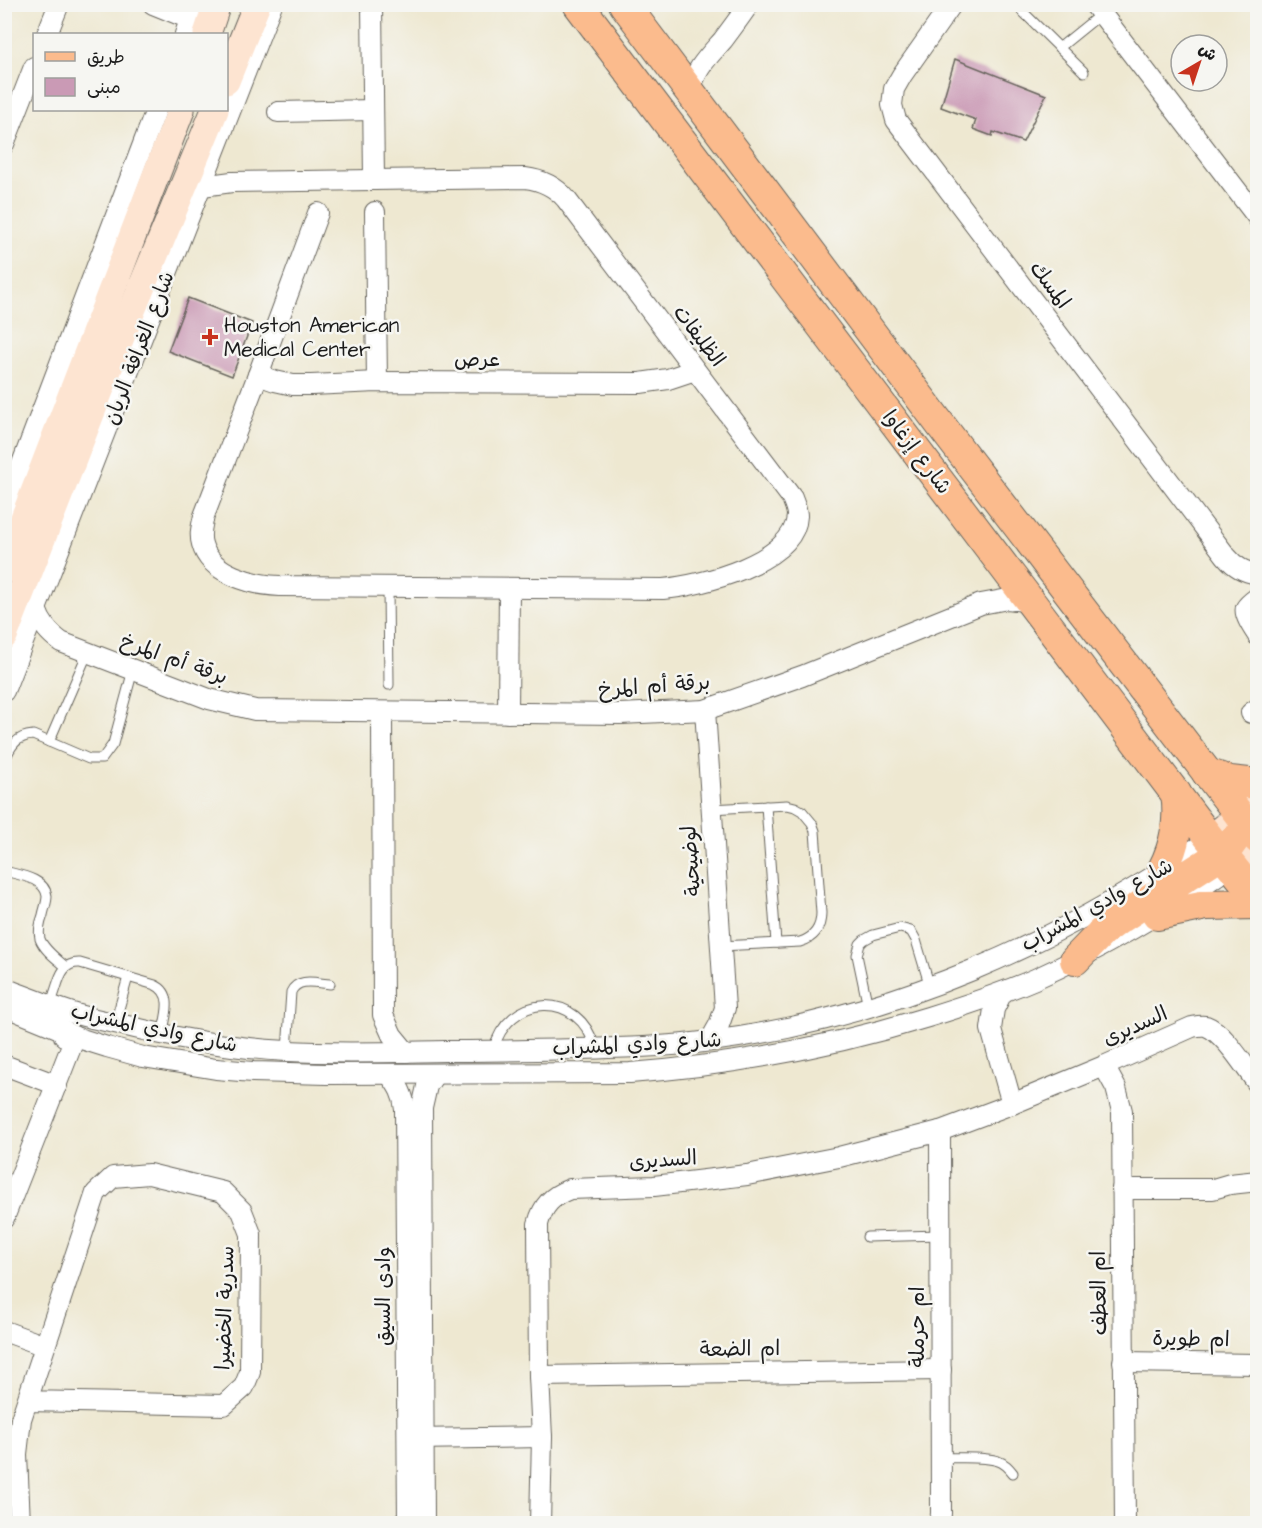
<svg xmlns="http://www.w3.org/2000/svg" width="1262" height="1528" font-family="'Architects Daughter','Playpen Sans Arabic',sans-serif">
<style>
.building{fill:#ca9ab5}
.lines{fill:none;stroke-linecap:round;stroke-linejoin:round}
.lane-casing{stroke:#66635b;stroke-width:11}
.street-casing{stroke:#66635b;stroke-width:22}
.secondary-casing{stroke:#66635b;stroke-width:29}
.primary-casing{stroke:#66635b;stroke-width:32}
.lane{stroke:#fff;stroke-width:9}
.street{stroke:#fff;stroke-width:20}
.secondary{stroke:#fde4d1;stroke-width:27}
.primary{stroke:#fbbb8d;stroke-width:30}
.poi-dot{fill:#c8321e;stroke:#f6f6f2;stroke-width:2}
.labels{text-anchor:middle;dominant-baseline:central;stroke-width:5;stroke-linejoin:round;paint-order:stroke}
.street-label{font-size:21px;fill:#1c1c1c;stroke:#f6f6f2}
.poi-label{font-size:21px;fill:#1c1c1c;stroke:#f6f6f2;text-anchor:start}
</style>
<rect width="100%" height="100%" fill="#f6f6f2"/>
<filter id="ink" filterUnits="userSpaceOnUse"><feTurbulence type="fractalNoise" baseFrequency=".0167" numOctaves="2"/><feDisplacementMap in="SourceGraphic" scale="12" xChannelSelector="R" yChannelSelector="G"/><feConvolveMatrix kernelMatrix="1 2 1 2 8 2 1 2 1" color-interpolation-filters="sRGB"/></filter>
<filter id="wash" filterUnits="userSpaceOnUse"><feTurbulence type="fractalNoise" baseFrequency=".008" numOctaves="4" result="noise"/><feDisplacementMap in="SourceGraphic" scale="24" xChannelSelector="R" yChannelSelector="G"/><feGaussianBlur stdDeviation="1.35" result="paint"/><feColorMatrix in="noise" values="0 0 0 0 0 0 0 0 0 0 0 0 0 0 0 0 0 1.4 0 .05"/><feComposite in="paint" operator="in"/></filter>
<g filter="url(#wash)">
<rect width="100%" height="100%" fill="#eee8d1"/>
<g id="blocks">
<g class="building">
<polygon points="955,59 1046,95 1023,142 993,132 992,136 973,129 976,120 941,107"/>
<polygon points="188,298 252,323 232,376 168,351"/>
</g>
</g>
</g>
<g filter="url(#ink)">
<use href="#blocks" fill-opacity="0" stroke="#66635b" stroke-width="1.5"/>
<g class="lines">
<defs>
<g id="lane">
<polyline points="1015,4 1084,72"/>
<polyline points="1059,48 1101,14"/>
<polyline points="388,588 389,685"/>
<polyline points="49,742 88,652"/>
<path d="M 4,762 C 10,747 16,736 33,735 L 89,759 L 102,759 L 113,744 L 133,670"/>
<polyline points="766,806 776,943"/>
<path d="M 711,809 L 787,805 L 795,807 L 802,811 L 812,823 L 815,831 L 821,913 C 821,928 814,938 800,942 L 720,946"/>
<path d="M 4,871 C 19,875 45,878 47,896 C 47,903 44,909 43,915 C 40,923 38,931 40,939 C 44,950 57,959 66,967"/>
<path d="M 53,997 C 59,982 60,962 80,963 L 155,985 C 175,994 165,1018 162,1035"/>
<polyline points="868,1007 857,955 860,944 864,940 873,935 900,928 911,931 916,940 930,987"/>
<polyline points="115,1023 128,977"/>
<path d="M 287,1051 L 291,992 C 298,977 316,983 330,984"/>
<path d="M 493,1051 C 508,992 580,990 595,1048"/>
<polyline points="867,1237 940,1235"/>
<path d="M 941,1458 C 956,1458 985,1456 998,1461 C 1005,1463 1009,1468 1013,1473"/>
</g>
<g id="street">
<polyline points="153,4 190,19"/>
<polyline points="372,4 374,180"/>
<path d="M 952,4 L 902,75 L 894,89 L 892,105 L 896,120 L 1226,556 C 1235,567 1244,572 1258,574"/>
<polyline points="1094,4 1258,218"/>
<polyline points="47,34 59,4"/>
<polyline points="185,34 196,4"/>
<path d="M 690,93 C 694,70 708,57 723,40 C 732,28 741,16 749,4"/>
<polyline points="278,112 373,110"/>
<polyline points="4,144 34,67"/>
<path d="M 202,186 L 232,182 L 525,178 C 542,180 555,186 566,199 L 792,498 C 794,504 797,509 797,516 C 795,562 700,586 663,589 L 280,586 C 253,585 210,574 202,544 C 199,534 202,525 204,516 L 258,375 L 318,213"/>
<polyline points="375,212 377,382"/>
<polyline points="258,375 275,381 293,385 311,385 377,382 640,383 668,379 695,370"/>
<polyline points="4,511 156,110"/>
<path d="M 1258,597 C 1254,600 1248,604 1246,608 C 1243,614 1254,630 1258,636"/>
<path d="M 36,609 C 41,624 49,633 61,642 L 209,699 L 255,710 L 620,714 L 705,710 L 802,676 L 981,604 L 1008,599 L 1032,602"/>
<polyline points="4,691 272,4"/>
<polyline points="705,710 725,1008 719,1025 710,1041"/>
<polyline points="382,712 383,1015 392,1035 406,1052"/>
<polyline points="508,713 509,588"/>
<polyline points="1251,713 1258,708"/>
<path d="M 4,988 C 28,997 52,1007 76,1014 C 90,1018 104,1021 119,1024 C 174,1038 230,1048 287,1051 C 340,1054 393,1052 445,1051 C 490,1051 534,1050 578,1049 C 622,1048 666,1047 711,1041 C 891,1018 1062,942 1210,839"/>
<polyline points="1002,993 994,1009 991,1029 1012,1104"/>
<path d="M 4,1006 L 65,1031 L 75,1037 L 107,1047 L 143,1057 L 216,1069 L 253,1072 L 327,1074 L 630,1073 C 734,1065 828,1048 928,1017 C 964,1006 1000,994 1035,979 C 1104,948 1169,909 1231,866"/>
<polyline points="4,1065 57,1085"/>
<polyline points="1104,1066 1116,1088 1122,1111 1125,1524"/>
<path d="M 389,1074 C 398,1085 404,1095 405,1110 L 408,1524"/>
<polyline points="1122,1189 1213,1189 1230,1184 1258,1181"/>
<polyline points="4,1218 75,1037 64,1036"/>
<polyline points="4,1331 45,1346"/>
<polyline points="1123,1362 1258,1364"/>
<polyline points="539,1376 941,1370"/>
<polyline points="413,1439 542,1437"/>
<polyline points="20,1524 17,1454 21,1419 96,1193 113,1177 149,1174 223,1192 242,1211 251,1234 250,1372 244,1387 224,1405 27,1401"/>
<polyline points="424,1524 422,1108 427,1086 435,1074"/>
<path d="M 540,1524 L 542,1437 L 539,1376 L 538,1224 C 543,1205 552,1196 570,1189 L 654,1186 L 747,1175 L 839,1157 L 940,1131 L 1012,1104 L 1104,1066 L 1192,1027 C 1197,1026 1201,1025 1206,1026 C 1224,1032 1246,1069 1258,1084"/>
<polyline points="940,1524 941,1513 940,1131"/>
</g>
<g id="secondary">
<polyline points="207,34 217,4"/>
<polyline points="226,81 257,4"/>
<polyline points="4,570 181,110"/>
<polyline points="4,636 121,337 215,110"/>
<polyline points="1210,839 1258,801"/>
<polyline points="1231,866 1258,846"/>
</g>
<g id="primary">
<polyline points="578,4 1210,839 1258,899"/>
<polyline points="624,4 946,432 1258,839"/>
<polyline points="1207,773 1230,781 1258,784"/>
<path d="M 1163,869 C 1176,844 1180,820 1176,793"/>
<polyline points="1157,915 1206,905 1258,904"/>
<polyline points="1075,960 1102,932 1118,920 1221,854 1229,847 1234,840"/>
</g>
</defs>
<use href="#lane" class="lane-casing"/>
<use href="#street" class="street-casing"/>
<use href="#secondary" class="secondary-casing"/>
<use href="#primary" class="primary-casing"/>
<use href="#lane" class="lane"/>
<use href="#street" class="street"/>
<use href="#secondary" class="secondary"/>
<use href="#primary" class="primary"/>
</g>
</g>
<path class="poi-dot" d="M207 328h6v6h6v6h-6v6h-6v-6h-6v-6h6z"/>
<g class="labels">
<g class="street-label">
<text transform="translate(1050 285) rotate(53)">المسك</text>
<text transform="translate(699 336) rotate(53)">الظليفات</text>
<text transform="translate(139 348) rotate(-69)">شارع الغرافة الريان</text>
<text x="477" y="359">عرص</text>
<text transform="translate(917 452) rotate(53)">شارع إزغاوا</text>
<text transform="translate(174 659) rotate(20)">برقة أم المرخ</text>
<text transform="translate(654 686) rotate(-4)">برقة أم المرخ</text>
<text transform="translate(691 861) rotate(-94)">لوضيحية</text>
<text transform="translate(1097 905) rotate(-29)">شارع وادي المشراب</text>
<text transform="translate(1135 1026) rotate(-24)">السديرى</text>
<text transform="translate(154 1028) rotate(12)">شارع وادي المشراب</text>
<text transform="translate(637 1044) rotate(-3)">شارع وادي المشراب</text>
<text transform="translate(663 1160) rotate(-4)">السديرى</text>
<text transform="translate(1099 1293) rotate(-91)">ام العطف</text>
<text transform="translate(383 1296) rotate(-90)">وادى السيق</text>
<text transform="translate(225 1308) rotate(-88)">سدرية الخضيرا</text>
<text transform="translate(917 1327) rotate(-90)">ام حرملة</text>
<text transform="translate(1191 1339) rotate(1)">ام طويرة</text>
<text transform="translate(740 1349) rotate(-1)">ام الضعة</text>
</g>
<g class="poi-label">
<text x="224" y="325">Houston American<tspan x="224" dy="24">Medical Center</tspan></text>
</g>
</g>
<rect width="1262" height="1528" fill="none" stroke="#f6f6f2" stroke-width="24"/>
<rect x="33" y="33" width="195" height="78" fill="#f6f6f2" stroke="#9f9f9c" stroke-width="1.5"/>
<rect x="45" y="52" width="30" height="9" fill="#fbbb8d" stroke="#9f9f9c" stroke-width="1.5"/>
<text x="87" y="63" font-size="18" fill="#1c1c1c">طريق</text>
<rect x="45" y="78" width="30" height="18" fill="#ca9ab5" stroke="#9f9f9c" stroke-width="1.5"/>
<text x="87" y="93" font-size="18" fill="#1c1c1c">مبنى</text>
<g transform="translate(1199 63) rotate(39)"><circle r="28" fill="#f6f6f2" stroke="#9f9f9c" stroke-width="1.5"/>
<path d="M0-4.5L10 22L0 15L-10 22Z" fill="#c8321e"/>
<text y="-9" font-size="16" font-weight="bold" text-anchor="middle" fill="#1c1c1c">ش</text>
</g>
</svg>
